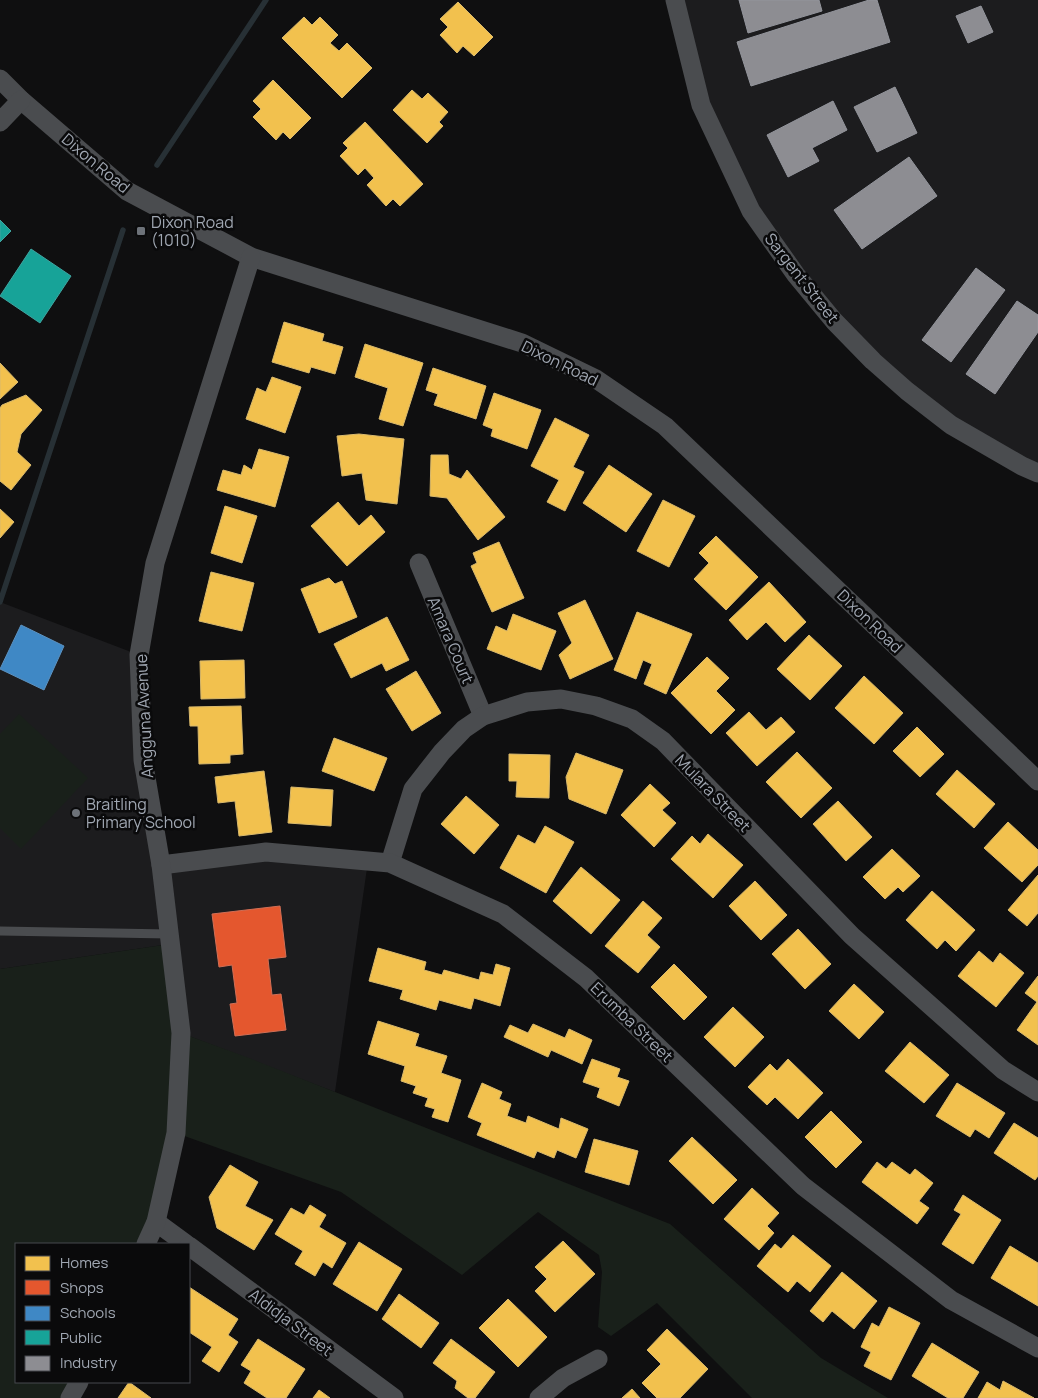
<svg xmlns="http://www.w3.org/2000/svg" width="1038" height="1398" font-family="Manrope,sans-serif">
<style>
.built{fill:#1c1c1e}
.green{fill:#19201a}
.homes{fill:#f2c14e;stroke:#d9b96c}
.shops{fill:#e4572e;stroke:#d06f56}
.schools{fill:#3f88c5;stroke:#5c91bf}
.public{fill:#17a398;stroke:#40a4a0}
.industry{fill:#8d8d92;stroke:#93959c}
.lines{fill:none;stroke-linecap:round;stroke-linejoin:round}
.stream{stroke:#273035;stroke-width:5.5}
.service{stroke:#4a4c4f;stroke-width:9}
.minor{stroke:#4a4c4f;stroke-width:19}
.poi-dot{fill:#6d7279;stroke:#0a0a0b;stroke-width:2}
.labels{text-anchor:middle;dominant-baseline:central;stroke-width:5;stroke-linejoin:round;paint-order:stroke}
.street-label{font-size:16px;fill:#a0a7b2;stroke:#0a0a0b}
.poi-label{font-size:16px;fill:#a0a7b2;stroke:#0a0a0b;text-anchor:start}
</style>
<rect width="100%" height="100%" fill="#0f0f10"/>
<g class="built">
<polygon points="675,0 1038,0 1038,473 951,425 796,275 701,105"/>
<polygon points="0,602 139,655 161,865 266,852 368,861 335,1092 181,1033 170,944 0,969"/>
</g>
<g class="green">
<polygon points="19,714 88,778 21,849 0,828 0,734"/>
<polygon points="170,944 181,1033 249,1058 670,1224 821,1358 888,1398 752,1398 657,1303 611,1336 598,1327 602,1272 599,1255 538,1212 462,1275 341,1192 176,1133 146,1244 16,1244 16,1382 79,1382 70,1398 0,1398 0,969"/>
</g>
<g class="homes">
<polygon points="458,2 493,37 474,56 463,46 457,53 440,35 448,27 440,19"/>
<polygon points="304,17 312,25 320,17 338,35 330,43 339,51 347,43 372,68 342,98 282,38"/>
<polygon points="273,80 311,118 290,139 283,132 276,140 253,117 261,109 253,101"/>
<polygon points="412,90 422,99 428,93 448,112 439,122 443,126 427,143 393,110"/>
<polygon points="365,122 423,184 400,206 393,199 386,206 367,185 374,178 365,168 358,175 340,156 348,148 343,143"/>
<polygon points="284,322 324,334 322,341 343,347 335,374 311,367 309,373 272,362"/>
<polygon points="365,344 423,363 403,426 379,419 388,388 355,377"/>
<polygon points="0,363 18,382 0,399"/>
<polygon points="433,368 486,386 476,419 434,405 438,394 426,390"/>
<polygon points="272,377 301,387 285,433 246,419 257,388 266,392"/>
<polygon points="494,393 541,410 527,449 491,436 493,429 483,425"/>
<polygon points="26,395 42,410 21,434 17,452 31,465 11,490 0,481 0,408 2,405"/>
<polygon points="555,418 589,435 573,467 584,472 565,511 547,502 559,480 531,466"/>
<polygon points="359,434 404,439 397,504 366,500 362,473 342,476 337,436"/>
<polygon points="259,449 289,457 275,507 217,490 223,470 241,475 244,465 252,470"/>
<polygon points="431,455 448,455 449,474 461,479 467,470 505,517 478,540 447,498 430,496"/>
<polygon points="609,465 652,494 626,532 583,503"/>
<polygon points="663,500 695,516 669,567 637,551"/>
<polygon points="338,502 359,526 371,515 385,532 347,566 311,526"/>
<polygon points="225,506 257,516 242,563 211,553"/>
<polygon points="0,509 14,522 0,538"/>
<polygon points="716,536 758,577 726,610 694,579 709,563 699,553"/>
<polygon points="499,542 524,598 492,612 471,566 477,563 473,553"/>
<polygon points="211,572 254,583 242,631 199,621"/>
<polygon points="329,578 335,584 342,581 357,617 319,633 301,589"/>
<polygon points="769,582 806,622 785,642 766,622 747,640 729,620"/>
<polygon points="585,600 613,659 570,679 559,655 572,643 558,613"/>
<polygon points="637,612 692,634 666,694 644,684 652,664 643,660 636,679 614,670"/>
<polygon points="513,614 556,631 541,670 487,649 496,626 507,631"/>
<polygon points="387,617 409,660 386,671 382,663 351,678 334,644"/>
<polygon points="809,635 842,666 810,700 777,669"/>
<polygon points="707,657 729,678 716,691 735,710 711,734 671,693"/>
<polygon points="244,660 245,698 201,699 200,661"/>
<polygon points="416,671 441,713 412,731 386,689"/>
<polygon points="864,676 903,713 874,744 835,708"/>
<polygon points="241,706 243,754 230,755 230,763 199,764 198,726 190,726 189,707"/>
<polygon points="749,712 766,730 781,717 795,732 757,766 726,733"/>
<polygon points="917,727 944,754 920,777 893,751"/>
<polygon points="334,738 387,758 374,791 322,771"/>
<polygon points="797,752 832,788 801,818 766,782"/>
<polygon points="576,753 623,770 606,814 569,799 566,777"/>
<polygon points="509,754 550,755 549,798 516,797 517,781 509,781"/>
<polygon points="957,770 995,804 974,828 936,794"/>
<polygon points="264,771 272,832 239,836 235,801 218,803 215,777"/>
<polygon points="650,784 670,803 662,810 676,823 654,847 621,815"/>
<polygon points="291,787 333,790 331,826 288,823"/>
<polygon points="466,796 499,825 474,854 441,824"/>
<polygon points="838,801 872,837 846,861 813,824"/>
<polygon points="1008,822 1038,850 1038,865 1022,882 984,848"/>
<polygon points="545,826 574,842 546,893 500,868 518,835 535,844"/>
<polygon points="708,834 743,865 713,898 671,859 692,836 700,844"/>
<polygon points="892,849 920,876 903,892 898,887 885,899 863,877"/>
<polygon points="581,867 620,900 591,934 553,901"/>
<polygon points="1038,875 1038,913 1027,926 1008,910"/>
<polygon points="755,881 787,915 761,940 729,906"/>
<polygon points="932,891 975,930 956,951 945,940 937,949 906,920"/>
<polygon points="643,901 662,918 647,935 660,947 638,973 605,946"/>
<polygon points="798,929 831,964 805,989 772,954"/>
<polygon points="378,948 426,962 424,970 442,975 444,970 479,980 481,972 493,975 496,964 510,968 500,1006 474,998 471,1009 439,1000 436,1010 400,999 403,990 369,981"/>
<polygon points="979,951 993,963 1000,953 1024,973 996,1007 958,976"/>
<polygon points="674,964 707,997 684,1020 651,987"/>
<polygon points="1038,976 1038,1045 1017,1030 1037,1002 1025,993"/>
<polygon points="854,984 884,1012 859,1039 829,1011"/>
<polygon points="733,1007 764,1037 735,1067 704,1037"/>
<polygon points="378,1021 419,1034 415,1046 447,1056 441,1073 461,1080 448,1122 432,1117 435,1109 425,1106 428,1098 413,1093 416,1086 401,1081 405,1066 368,1054"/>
<polygon points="533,1024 565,1038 569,1029 592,1040 582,1064 551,1050 548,1057 504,1037 510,1025 528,1033"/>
<polygon points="910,1042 949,1075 924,1103 885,1071"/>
<polygon points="592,1059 620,1069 617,1077 629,1081 619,1106 597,1097 600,1088 583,1082"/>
<polygon points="788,1059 823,1093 798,1119 775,1097 767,1105 748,1087 770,1064 777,1071"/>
<polygon points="482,1083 502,1092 499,1099 511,1104 507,1116 526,1123 528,1116 559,1129 561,1118 588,1129 576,1158 557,1150 554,1158 537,1151 534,1158 477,1135 482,1123 468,1117"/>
<polygon points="957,1083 1005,1113 989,1138 975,1129 970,1137 936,1116"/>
<polygon points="831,1111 862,1142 836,1168 805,1137"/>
<polygon points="1014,1123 1038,1138 1038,1176 1035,1180 994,1153"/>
<polygon points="692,1137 737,1180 713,1204 669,1161"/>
<polygon points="594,1139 638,1151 629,1185 585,1172"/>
<polygon points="877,1162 886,1169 892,1162 910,1175 915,1169 933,1183 919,1201 929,1208 917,1224 862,1182"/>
<polygon points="230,1165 258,1182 245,1206 273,1220 254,1250 217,1228 209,1197"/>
<polygon points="752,1188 779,1213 767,1226 774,1233 759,1250 724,1219"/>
<polygon points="963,1195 1001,1220 973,1264 942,1244 961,1214 954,1210"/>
<polygon points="310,1205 326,1215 319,1227 346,1243 332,1268 323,1262 315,1276 295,1264 303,1251 275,1234 291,1208 304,1215"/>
<polygon points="793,1235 831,1266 810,1292 797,1281 788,1292 757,1266 775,1244 781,1249"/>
<polygon points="563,1241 595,1274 555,1312 535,1291 547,1279 535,1267"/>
<polygon points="359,1242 402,1269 377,1311 333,1284"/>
<polygon points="1010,1246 1038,1263 1038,1306 991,1278"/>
<polygon points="842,1272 877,1301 854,1329 832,1311 823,1322 810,1311"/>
<polygon points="189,1287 238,1319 228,1335 238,1342 219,1372 202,1361 212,1347 189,1332"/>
<polygon points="399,1294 439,1323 421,1348 382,1319"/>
<polygon points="508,1299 547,1337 518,1367 479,1328"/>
<polygon points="889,1307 920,1323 891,1380 864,1366 871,1352 861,1347 872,1323 879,1327"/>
<polygon points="667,1329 708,1369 680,1398 657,1398 642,1383 661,1364 647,1350"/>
<polygon points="258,1339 305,1369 286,1398 267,1398 244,1383 251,1371 241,1365"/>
<polygon points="451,1339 495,1372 475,1398 468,1398 455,1388 457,1381 433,1363"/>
<polygon points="932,1343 979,1372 963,1398 948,1398 912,1376"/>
<polygon points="1003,1381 1034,1398 978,1398 987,1382 1000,1390"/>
<polygon points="129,1382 151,1398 118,1398"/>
<polygon points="632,1389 640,1398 622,1398"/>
<polygon points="319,1390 330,1398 313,1398"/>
</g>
<polygon class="shops" points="280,906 286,957 268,959 272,995 281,994 286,1030 235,1036 230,1004 237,1003 232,965 219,967 212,914"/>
<polygon class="schools" points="21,625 64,646 44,690 0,669"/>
<g class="public">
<polygon points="0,220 11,231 0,242"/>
<polygon points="31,249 71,276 40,323 0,296"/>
</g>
<g class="industry">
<polygon points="739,0 819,0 822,11 748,33"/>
<polygon points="869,0 877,0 890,42 751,86 737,42"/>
<polygon points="981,6 993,32 968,43 956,16"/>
<polygon points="895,87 917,133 877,152 854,107"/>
<polygon points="833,101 847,130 812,148 819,161 788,177 767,135"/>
<polygon points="909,157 937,196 862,249 834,210"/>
<polygon points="976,268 1005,290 951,362 922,340"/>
<polygon points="1017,301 1038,315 1038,332 995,394 966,374"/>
</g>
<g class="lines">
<g class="stream">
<polyline points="157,165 266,0"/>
<polyline points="0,602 123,230"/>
</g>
<polyline class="service" points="0,931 169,934"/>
<g class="minor">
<polyline points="675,0 701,105 751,211 796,275 834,321 873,361 907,391 951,425 1022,466 1038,473"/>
<polyline points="0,79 21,100 127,191 251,257 522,343 596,379 665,426 1038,781"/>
<polyline points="0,122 21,100"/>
<polyline points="419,563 483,716"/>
<polyline points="390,863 413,789 442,752 464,729 483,716 527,702 561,699 596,706 632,719 663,741 852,936 1003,1070 1038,1092"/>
<polyline points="161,865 266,852 390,863 503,914 586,978 803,1186 951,1300 1038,1348"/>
<polyline points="156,1222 186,1244"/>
<polyline points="146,1244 156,1222 176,1133 181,1033 161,865 143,760 139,655 155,563 251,257"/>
<polyline points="189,1246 394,1398"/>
<polyline points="70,1398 79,1382"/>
<polyline points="539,1398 563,1378 598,1359"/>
</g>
</g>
<g class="poi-dot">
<rect x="136" y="226" width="10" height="10" rx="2.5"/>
<circle cx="76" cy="813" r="5"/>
</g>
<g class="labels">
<g class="street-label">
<text transform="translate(96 163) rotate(40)">Dixon Road</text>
<text transform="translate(802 278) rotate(52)">Sargent Street</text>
<text transform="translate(560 363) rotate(26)">Dixon Road</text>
<text transform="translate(870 621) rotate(44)">Dixon Road</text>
<text transform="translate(451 640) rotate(67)">Amara Court</text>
<text transform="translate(144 716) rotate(-93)">Angguna Avenue</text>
<text transform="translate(713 793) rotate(46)">Mulara Street</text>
<text transform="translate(632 1022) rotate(44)">Erumba Street</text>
<text transform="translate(291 1322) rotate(37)">Aldidja Street</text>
</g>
<g class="poi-label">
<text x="151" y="222">Dixon Road<tspan x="151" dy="18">(1010)</tspan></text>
<text x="86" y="804">Braitling<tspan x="86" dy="18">Primary School</tspan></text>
</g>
</g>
<rect x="15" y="1243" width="175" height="140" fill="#0a0a0b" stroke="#46494e"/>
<rect x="25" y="1256" width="25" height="15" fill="#f2c14e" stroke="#46494e"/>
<text x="60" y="1268" font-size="15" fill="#a0a7b2">Homes</text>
<rect x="25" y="1280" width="25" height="15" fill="#e4572e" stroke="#46494e"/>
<text x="60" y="1293" font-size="15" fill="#a0a7b2">Shops</text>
<rect x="25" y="1306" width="25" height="15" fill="#3f88c5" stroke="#46494e"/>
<text x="60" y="1318" font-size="15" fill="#a0a7b2">Schools</text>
<rect x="25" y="1330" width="25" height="15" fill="#17a398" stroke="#46494e"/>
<text x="60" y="1343" font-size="15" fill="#a0a7b2">Public</text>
<rect x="25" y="1356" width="25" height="15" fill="#8d8d92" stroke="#46494e"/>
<text x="60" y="1368" font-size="15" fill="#a0a7b2">Industry</text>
</svg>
